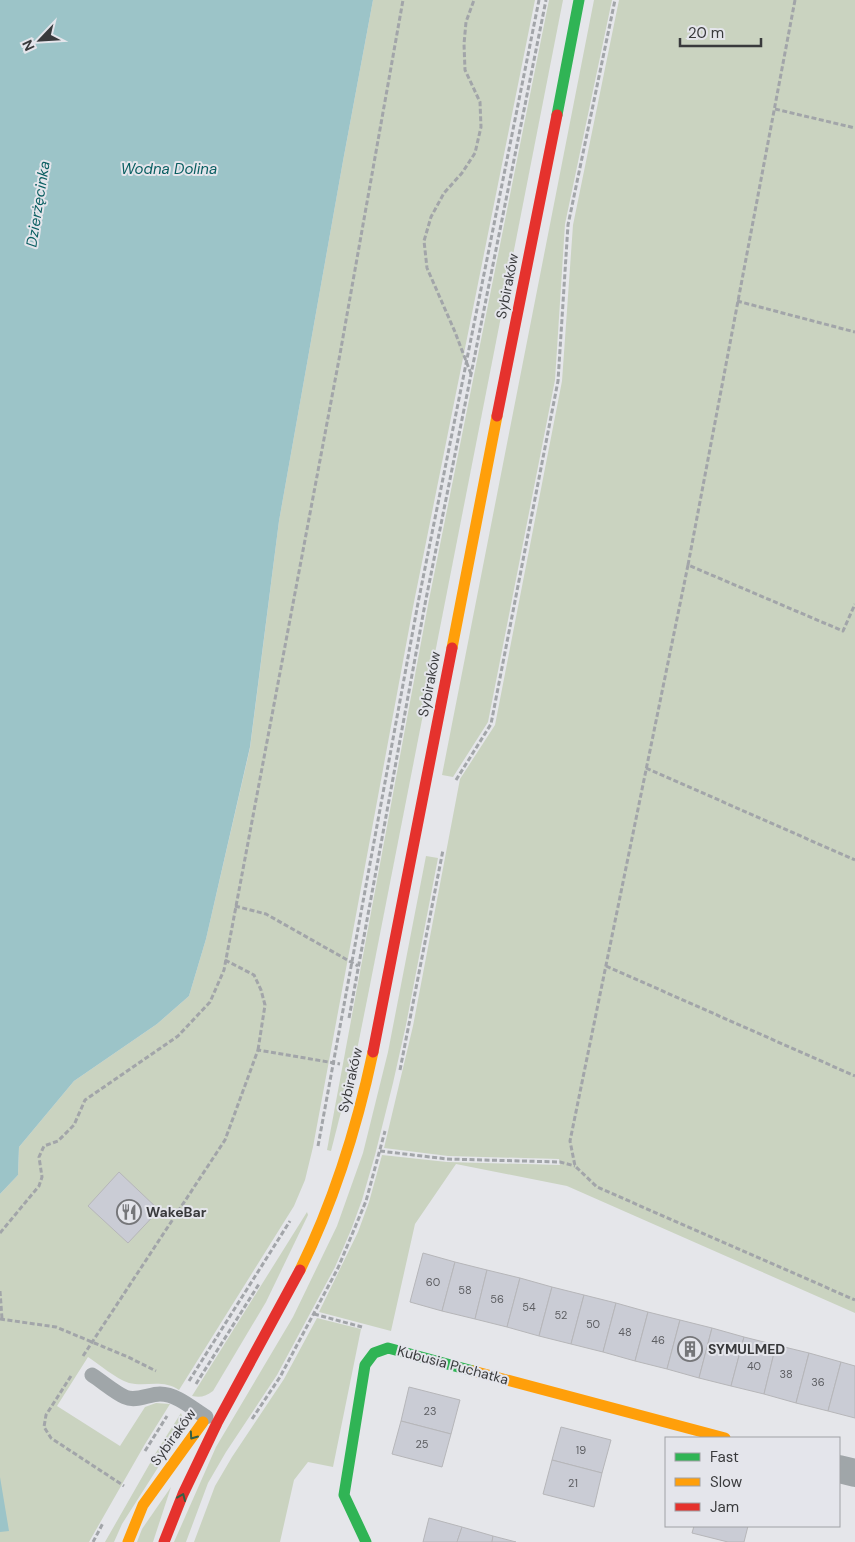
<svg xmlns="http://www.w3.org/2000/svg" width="855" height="1542" font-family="'DM Sans',sans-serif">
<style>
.green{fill:#cad3c0}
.water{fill:#9cc4c8}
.building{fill:#caccd5;stroke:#b6b6b9}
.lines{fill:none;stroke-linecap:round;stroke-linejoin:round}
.path{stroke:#a2a5a9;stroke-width:3;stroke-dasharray:5 2.5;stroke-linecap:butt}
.lane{stroke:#a0a6a9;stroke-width:15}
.street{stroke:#a0a6a9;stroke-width:28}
.fast{stroke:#30b455;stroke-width:11}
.slow{stroke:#ff9f0a;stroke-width:11}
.jam{stroke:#e5322d;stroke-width:11}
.oneway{stroke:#365f44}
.labels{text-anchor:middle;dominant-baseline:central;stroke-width:4;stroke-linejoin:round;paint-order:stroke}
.number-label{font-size:11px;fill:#5d5e62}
.street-label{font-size:14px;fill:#393a3c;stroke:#e4e5eb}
.poi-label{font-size:14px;font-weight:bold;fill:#393a3c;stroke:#e4e5eb;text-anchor:start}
.water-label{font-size:15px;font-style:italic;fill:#095e61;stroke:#e4e5eb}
</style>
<rect width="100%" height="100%" fill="#e5e6ea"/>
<g class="green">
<path d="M 373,0 L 535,0 L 414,602 L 313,1147 L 305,1180 L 294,1206 L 179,1390 C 163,1379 146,1387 129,1383 C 116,1379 99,1364 88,1357 L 57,1406 L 120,1446 L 145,1407 L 156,1403 L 170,1404 L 145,1444 L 89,1542 L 0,1542 L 0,1194 L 18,1175 L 19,1147 L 74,1081 L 157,1024 L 189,996 L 206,939 L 250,748 L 279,521 L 343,161 Z"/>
<polygon points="549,0 563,0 370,985 358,1045 331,1151 327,1150 428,605"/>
<polygon points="594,0 612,0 565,224 555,380 488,722 453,777 442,775"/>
<polygon points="619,0 855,0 855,1313 567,1186 456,1164 415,1224 391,1331 319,1312 358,1232 369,1202 382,1155 447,1162 560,1165 559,1159 448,1156 384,1148 413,1026 460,779 495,725 562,381 573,225"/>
<polygon points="426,856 438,858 406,1025 393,1083 375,1155 362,1200 351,1230 335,1267 277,1375 226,1452 208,1483 186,1542 174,1542 216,1447 293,1317 337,1226 363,1153 388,1052"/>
<path d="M 307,1212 L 308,1215 L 266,1302 L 213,1391 C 206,1396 201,1398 192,1396 Z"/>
<polygon points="317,1318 361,1329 333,1467 308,1462 294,1480 280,1542 194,1542 215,1486 232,1457 284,1379"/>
<polygon points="181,1413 185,1425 122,1524 114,1542 105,1542 157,1451"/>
<polygon points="171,1487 153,1542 137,1542 142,1529"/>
</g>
<g class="water">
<polygon points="0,0 373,0 343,161 279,521 250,747 206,939 189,996 157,1024 74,1081 19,1147 18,1175 0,1194"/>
<polygon points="0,1477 9,1531 0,1532"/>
</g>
<g class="building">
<polygon points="119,1172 159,1210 128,1243 88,1206"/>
<polygon points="423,1253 455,1262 442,1311 410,1302"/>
<polygon points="455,1262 487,1270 475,1319 442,1311"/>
<polygon points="487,1270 520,1278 507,1327 475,1319"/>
<polygon points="520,1278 552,1287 539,1336 507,1327"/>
<polygon points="552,1287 584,1295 571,1344 539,1336"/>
<polygon points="584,1295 616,1303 603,1352 571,1344"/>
<polygon points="616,1303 648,1312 635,1361 603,1352"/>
<polygon points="648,1312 680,1320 667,1369 635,1361"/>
<polygon points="680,1320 712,1328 699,1378 667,1369"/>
<polygon points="712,1328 744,1337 731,1386 699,1378"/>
<polygon points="744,1337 776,1345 764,1394 731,1386"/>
<polygon points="776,1345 809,1353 796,1403 764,1394"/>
<polygon points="809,1353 841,1362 828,1411 796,1403"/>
<polygon points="841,1362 855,1366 855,1418 828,1411"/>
<polygon points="409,1387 460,1400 451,1434 401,1421"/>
<polygon points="401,1421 451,1434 442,1467 392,1454"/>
<polygon points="561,1427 611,1440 602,1473 552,1460"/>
<polygon points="552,1460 602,1473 594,1507 543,1494"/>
<polygon points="429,1518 462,1527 457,1542 423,1542"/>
<polygon points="694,1526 748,1526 744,1542 728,1542 692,1533"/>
<polygon points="462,1527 493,1536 492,1542 457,1542"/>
<polygon points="493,1536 516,1542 492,1542"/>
</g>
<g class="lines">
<g class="path">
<polyline points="795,0 688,565 843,631 855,604"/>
<polyline points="775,109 855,128"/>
<polyline points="737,301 855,332"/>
<polyline points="471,374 455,332 427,268 424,241 431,217 444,193 462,173 475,153 481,127 480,102 465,70 464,44 466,22 474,0"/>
<polyline points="688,565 570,1141 575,1166 597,1187 855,1300"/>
<polyline points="646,768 855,860"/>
<polyline points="456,780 491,724 558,381 568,225 615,0"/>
<polyline points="235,906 266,914 358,966"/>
<polyline points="225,960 254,975 261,990 265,1005 258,1050"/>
<polyline points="606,966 855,1076"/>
<polyline points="349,1018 425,604 546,0"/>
<polyline points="400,1070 443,850"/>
<polyline points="318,1146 418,603 539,0"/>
<polyline points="380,1151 447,1159 560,1162 575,1166"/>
<polyline points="0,1233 39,1186 42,1177 39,1157 44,1146 58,1141 74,1125 85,1100 178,1036 210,1002 224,970 340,354 403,0"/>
<polyline points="0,1291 2,1319"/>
<polyline points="314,1314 362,1327"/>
<polyline points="0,1319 56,1327 128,1357 156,1371"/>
<polyline points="83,1356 225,1140 258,1050 340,1064"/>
<polyline points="71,1376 46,1415 44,1427 51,1438 124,1486"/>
<polyline points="189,1381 290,1221"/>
<polyline points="196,1384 259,1284"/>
<polyline points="252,1419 280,1377 338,1268 366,1201 385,1131"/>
<polyline points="145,1451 167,1416"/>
<polyline points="93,1542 103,1523"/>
</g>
<path class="lane" d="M 92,1375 C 103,1382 114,1392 125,1397 C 136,1402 149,1394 160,1394 C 177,1394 193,1409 206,1417"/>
<polyline class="street" points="839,1469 855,1473"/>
<g class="fast">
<polyline points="557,115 579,0"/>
<polyline points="366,1542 344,1495 365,1365 374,1353 388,1348 473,1371"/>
</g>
<g class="slow">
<polyline points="452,648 497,416"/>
<path d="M 300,1270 C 334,1201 357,1127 373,1052"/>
<polyline points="473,1371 725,1438"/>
<polyline points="128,1542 143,1505 203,1422"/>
</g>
<g class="jam">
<polyline points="497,416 557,115"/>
<polyline points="373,1052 452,648"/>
<polyline points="164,1542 183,1494 217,1423 300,1270"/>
</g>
</g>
<defs><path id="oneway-chevron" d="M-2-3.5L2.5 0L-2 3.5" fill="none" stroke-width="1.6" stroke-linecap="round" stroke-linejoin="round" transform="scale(1.25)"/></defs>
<g class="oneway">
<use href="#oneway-chevron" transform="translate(193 1436) rotate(125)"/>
<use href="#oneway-chevron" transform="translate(182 1497) rotate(-67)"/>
</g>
<defs>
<symbol id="restaurant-ring" viewBox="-11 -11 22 22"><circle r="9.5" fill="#e4e5eb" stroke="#757679" stroke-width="1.5"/><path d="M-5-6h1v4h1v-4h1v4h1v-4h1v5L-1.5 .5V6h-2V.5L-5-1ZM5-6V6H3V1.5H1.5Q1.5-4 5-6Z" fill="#757679"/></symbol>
<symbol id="building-ring" viewBox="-11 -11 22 22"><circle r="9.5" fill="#e4e5eb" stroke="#757679" stroke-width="1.5"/><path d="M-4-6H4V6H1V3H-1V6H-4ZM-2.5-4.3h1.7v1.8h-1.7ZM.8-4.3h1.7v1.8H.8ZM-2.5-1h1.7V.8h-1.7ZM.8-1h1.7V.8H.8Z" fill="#757679"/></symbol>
</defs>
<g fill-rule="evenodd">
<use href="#restaurant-ring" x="115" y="1198" width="28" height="28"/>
<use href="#building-ring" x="676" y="1335" width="28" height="28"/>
</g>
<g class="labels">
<g class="number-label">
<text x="433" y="1282">60</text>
<text x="465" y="1290">58</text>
<text x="497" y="1299">56</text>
<text x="529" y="1307">54</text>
<text x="561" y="1315">52</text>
<text x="593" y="1324">50</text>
<text x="625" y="1332">48</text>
<text x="658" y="1340">46</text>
<text x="754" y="1366">40</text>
<text x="786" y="1374">38</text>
<text x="818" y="1382">36</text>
<text x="430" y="1411">23</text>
<text x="422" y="1444">25</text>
<text x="581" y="1450">19</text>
<text x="573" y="1483">21</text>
</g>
<g class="street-label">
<text transform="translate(507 286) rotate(-79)">Sybiraków</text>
<text transform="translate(429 684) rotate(-79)">Sybiraków</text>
<text transform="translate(350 1080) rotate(-77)">Sybiraków</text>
<text transform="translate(453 1365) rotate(15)">Kubusia Puchatka</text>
<text transform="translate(173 1437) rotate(-54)">Sybiraków</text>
</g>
<g class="poi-label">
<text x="146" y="1212">WakeBar</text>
<text x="708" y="1349">SYMULMED</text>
</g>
<g class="water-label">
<text x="169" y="169">Wodna Dolina</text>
<text transform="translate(38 204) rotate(-81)">Dzierżęcinka</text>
</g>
</g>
<rect x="665" y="1437" width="175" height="90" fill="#e4e5eb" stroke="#a0a1a5"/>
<rect x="675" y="1453" width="25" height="8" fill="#30b455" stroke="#a0a1a5"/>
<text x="710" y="1462" font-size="15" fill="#393a3c">Fast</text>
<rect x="675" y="1478" width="25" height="8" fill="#ff9f0a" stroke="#a0a1a5"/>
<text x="710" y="1487" font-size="15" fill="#393a3c">Slow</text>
<rect x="675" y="1503" width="25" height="8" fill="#e5322d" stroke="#a0a1a5"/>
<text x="710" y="1512" font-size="15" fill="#393a3c">Jam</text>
<g transform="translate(40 40) rotate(245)" stroke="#e4e5eb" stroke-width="4" paint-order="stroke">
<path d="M0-4L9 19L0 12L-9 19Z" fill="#393a3c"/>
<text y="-8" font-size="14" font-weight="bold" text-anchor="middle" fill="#393a3c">N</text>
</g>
<path d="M680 38v8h81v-8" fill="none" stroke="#393a3c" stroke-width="2.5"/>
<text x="688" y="38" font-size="15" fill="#393a3c" stroke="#e4e5eb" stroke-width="4" paint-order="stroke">20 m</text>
</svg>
